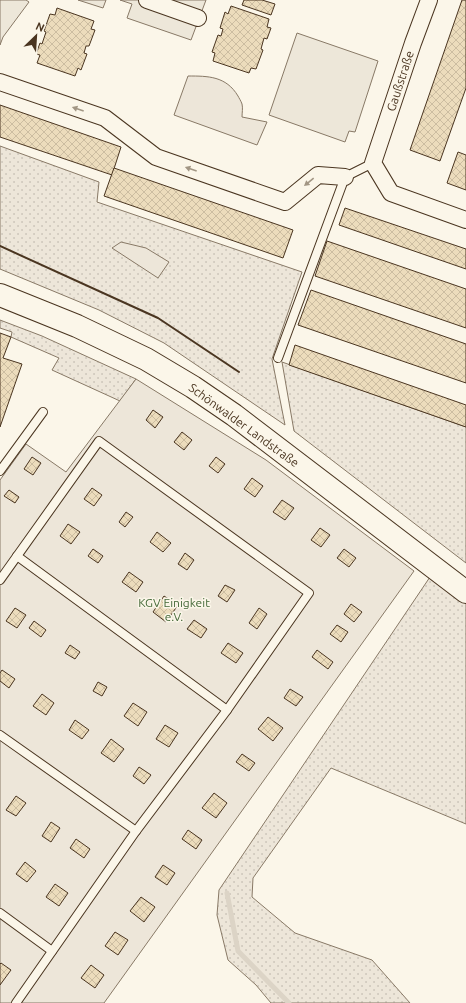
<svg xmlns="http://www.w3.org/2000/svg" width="466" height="1003" font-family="Ubuntu,sans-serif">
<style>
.grass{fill:url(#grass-dots);stroke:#887966}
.green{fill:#ede6d9;stroke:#887966}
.parking{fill:#ede7d9;stroke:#887966}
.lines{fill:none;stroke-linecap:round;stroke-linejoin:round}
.stream{stroke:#dcd4c6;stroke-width:5}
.building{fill:url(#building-cross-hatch);stroke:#4a3520}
.lane-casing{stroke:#4a3520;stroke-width:10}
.street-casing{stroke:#4a3520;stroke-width:18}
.secondary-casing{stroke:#4a3520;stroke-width:24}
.lane{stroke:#fbf6e9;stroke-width:8}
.street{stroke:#fbf6e9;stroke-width:16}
.secondary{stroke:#fbf6e9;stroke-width:22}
.wall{stroke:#4a3520;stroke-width:2}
.oneway{fill:#a29684}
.labels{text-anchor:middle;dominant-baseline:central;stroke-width:3;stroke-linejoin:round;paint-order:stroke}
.street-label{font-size:12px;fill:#4a3520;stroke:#fbf6e9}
.park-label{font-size:12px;fill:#436837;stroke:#fbf6e9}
</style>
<defs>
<pattern id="grass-dots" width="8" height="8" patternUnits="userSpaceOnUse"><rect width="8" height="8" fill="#ede6d9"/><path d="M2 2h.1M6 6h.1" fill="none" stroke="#cdc6ba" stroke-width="1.8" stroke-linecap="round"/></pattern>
<pattern id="building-cross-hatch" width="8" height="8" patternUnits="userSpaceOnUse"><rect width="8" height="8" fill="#ecdcbc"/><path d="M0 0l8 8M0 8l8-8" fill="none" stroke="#ccbda1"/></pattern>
</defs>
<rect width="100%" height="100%" fill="#fbf6e9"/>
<g class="grass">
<polygon points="0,146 99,182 97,202 302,272 272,359 285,425 164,343 99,310 0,269"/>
<polygon points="0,320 42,336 136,379 120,401 52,370 59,358 11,337 12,332 0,328"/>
<polygon points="282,362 466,427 466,563 294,431"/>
<polygon points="432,574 466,601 466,824 331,768 253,878 252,897 295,933 372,960 410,1003 271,1003 256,985 228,960 217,915 219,890"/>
</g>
<g class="green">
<path d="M 188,76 C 208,76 226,76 238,96 C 239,98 241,101 242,104 C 243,108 242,113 242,117 L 267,122 L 257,145 L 174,115 Z"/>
<polygon points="121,242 146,248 169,262 158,278 112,248"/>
<polygon points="136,379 266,460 414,571 104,1003 0,1003 0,480 26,444 66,472"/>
</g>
<g class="parking">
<polygon points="0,0 26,0 29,2 3,37 0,45"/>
<polygon points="78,0 106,0 103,8"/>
<polygon points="120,0 206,0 191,40 127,18 132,4"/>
<polygon points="297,33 378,61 355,132 349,131 345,142 269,115"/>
</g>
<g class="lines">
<polyline class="stream" points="227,893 238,951 289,1003"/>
</g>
<g class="building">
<polygon points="244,0 262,0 275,4 271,15 242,5"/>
<polygon points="462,0 466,0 466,88 440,161 410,150"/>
<polygon points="231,6 269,19 267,27 271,28 267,39 264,38 261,49 263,50 256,69 251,68 249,73 213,61 215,53 212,52 218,35 221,36 223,29 220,28 225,12 228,14"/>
<polygon points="57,8 94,21 91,29 95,30 89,46 86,46 84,53 87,54 81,70 78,68 75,76 37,63 40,55 36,54 40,43 42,44 46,32 44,31 50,14 55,15"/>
<polygon points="0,105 121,147 112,175 0,137"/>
<polygon points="458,152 466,155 466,190 447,183"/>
<polygon points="114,168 293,230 283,258 104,196"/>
<polygon points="345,208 466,249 466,269 339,225"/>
<polygon points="327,241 466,289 466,328 315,276"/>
<polygon points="311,290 466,344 466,383 298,325"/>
<polygon points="0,333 11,337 3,358 22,364 0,427"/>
<polygon points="295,345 466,405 466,427 289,365"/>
<polygon points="153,410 163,417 155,428 146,420"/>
<polygon points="182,432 192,440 184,450 174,442"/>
<polygon points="32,457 41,463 33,475 24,469"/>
<polygon points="216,457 225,464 218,473 209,466"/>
<polygon points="252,478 263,486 255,497 244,489"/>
<polygon points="92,488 102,495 94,506 84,499"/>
<polygon points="9,490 19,497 15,503 4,496"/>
<polygon points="282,500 294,508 285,520 273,512"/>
<polygon points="126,512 133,517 125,527 119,522"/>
<polygon points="68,524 80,532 71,544 60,536"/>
<polygon points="320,528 330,535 321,547 311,540"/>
<polygon points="157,532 171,543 163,552 150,542"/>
<polygon points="93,549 103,556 98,563 88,556"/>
<polygon points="344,549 356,558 349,567 337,558"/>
<polygon points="185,553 194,560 187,570 178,564"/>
<polygon points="129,572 143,582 136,592 122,582"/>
<polygon points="225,585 235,590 227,602 218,596"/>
<polygon points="164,596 178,605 166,622 153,612"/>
<polygon points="351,604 362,612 354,622 344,614"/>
<polygon points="15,608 26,615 17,628 6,621"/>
<polygon points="259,608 267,614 257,629 249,623"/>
<polygon points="194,620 207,629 201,638 187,629"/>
<polygon points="34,621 46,630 41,637 29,628"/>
<polygon points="337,625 348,632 341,642 330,634"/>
<polygon points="228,643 243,653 236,663 221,653"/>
<polygon points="70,645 80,652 75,659 65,653"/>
<polygon points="317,650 333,662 328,669 312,657"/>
<polygon points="2,670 15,679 9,688 0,681 0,673"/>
<polygon points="98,682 107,687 102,696 93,691"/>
<polygon points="290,689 303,697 296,706 284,698"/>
<polygon points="42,694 54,703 46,715 33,706"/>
<polygon points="133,703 147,712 138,726 124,716"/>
<polygon points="268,717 283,728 273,741 258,729"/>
<polygon points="75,720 89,730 82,739 69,730"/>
<polygon points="165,725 178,733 169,747 156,739"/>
<polygon points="111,739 124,749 114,762 101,753"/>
<polygon points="242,754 255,763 249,771 236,762"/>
<polygon points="139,767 151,775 144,784 133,776"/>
<polygon points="214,793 227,803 216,818 202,808"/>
<polygon points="16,796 26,803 16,816 6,810"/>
<polygon points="51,822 60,828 51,842 42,836"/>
<polygon points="188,830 202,840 196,849 182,839"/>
<polygon points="76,839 90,849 84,858 70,848"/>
<polygon points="25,862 36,871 27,882 16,874"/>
<polygon points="163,865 175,873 167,885 155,877"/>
<polygon points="55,884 68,893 59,906 46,897"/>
<polygon points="141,897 155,907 144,922 130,911"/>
<polygon points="115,932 128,940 118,955 105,946"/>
<polygon points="1,963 11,970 0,985 0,964"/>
<polygon points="91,965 104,975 95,988 81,978"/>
</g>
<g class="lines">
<defs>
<g id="lane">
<polyline points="278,358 345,177 373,163"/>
<polyline points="0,471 43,412"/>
<polyline points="17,556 227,710"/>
<polyline points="0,580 99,441 309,593 227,710 136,831 16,1003"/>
<polyline points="0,735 136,831"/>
<polyline points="0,913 52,951"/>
</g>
<g id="street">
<polyline points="147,0 198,18"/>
<polyline points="429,0 413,43 373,163 391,193 466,220"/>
<polyline points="0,82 105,118 156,157 285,202 318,175 345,177"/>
</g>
<polyline id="secondary" points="0,295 77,326 146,359 193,387 234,415 466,592"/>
</defs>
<use href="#lane" class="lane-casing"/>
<use href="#street" class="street-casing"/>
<use href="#secondary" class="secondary-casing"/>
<use href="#lane" class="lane"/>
<use href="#street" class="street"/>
<use href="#secondary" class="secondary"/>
<polyline class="wall" points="0,246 158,318 239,372"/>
</g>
<defs><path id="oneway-solid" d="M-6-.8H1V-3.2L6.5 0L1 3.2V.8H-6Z"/></defs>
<g class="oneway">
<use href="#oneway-solid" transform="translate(78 109) rotate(-161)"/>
<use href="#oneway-solid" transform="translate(191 169) rotate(-161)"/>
<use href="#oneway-solid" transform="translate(309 182) rotate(141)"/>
</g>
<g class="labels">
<g class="street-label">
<text transform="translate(400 81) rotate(-72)">Gaußstraße</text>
<text transform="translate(244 425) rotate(36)">Schönwalder Landstraße</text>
</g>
<g class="park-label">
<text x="174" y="602">KGV Einigkeit<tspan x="174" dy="14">e.V.</tspan></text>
</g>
</g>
<g transform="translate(36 36) rotate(25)" stroke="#fbf6e9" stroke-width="3" paint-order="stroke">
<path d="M0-3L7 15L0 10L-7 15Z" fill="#4a3520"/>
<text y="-6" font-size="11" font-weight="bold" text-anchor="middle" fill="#4a3520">N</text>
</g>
</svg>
